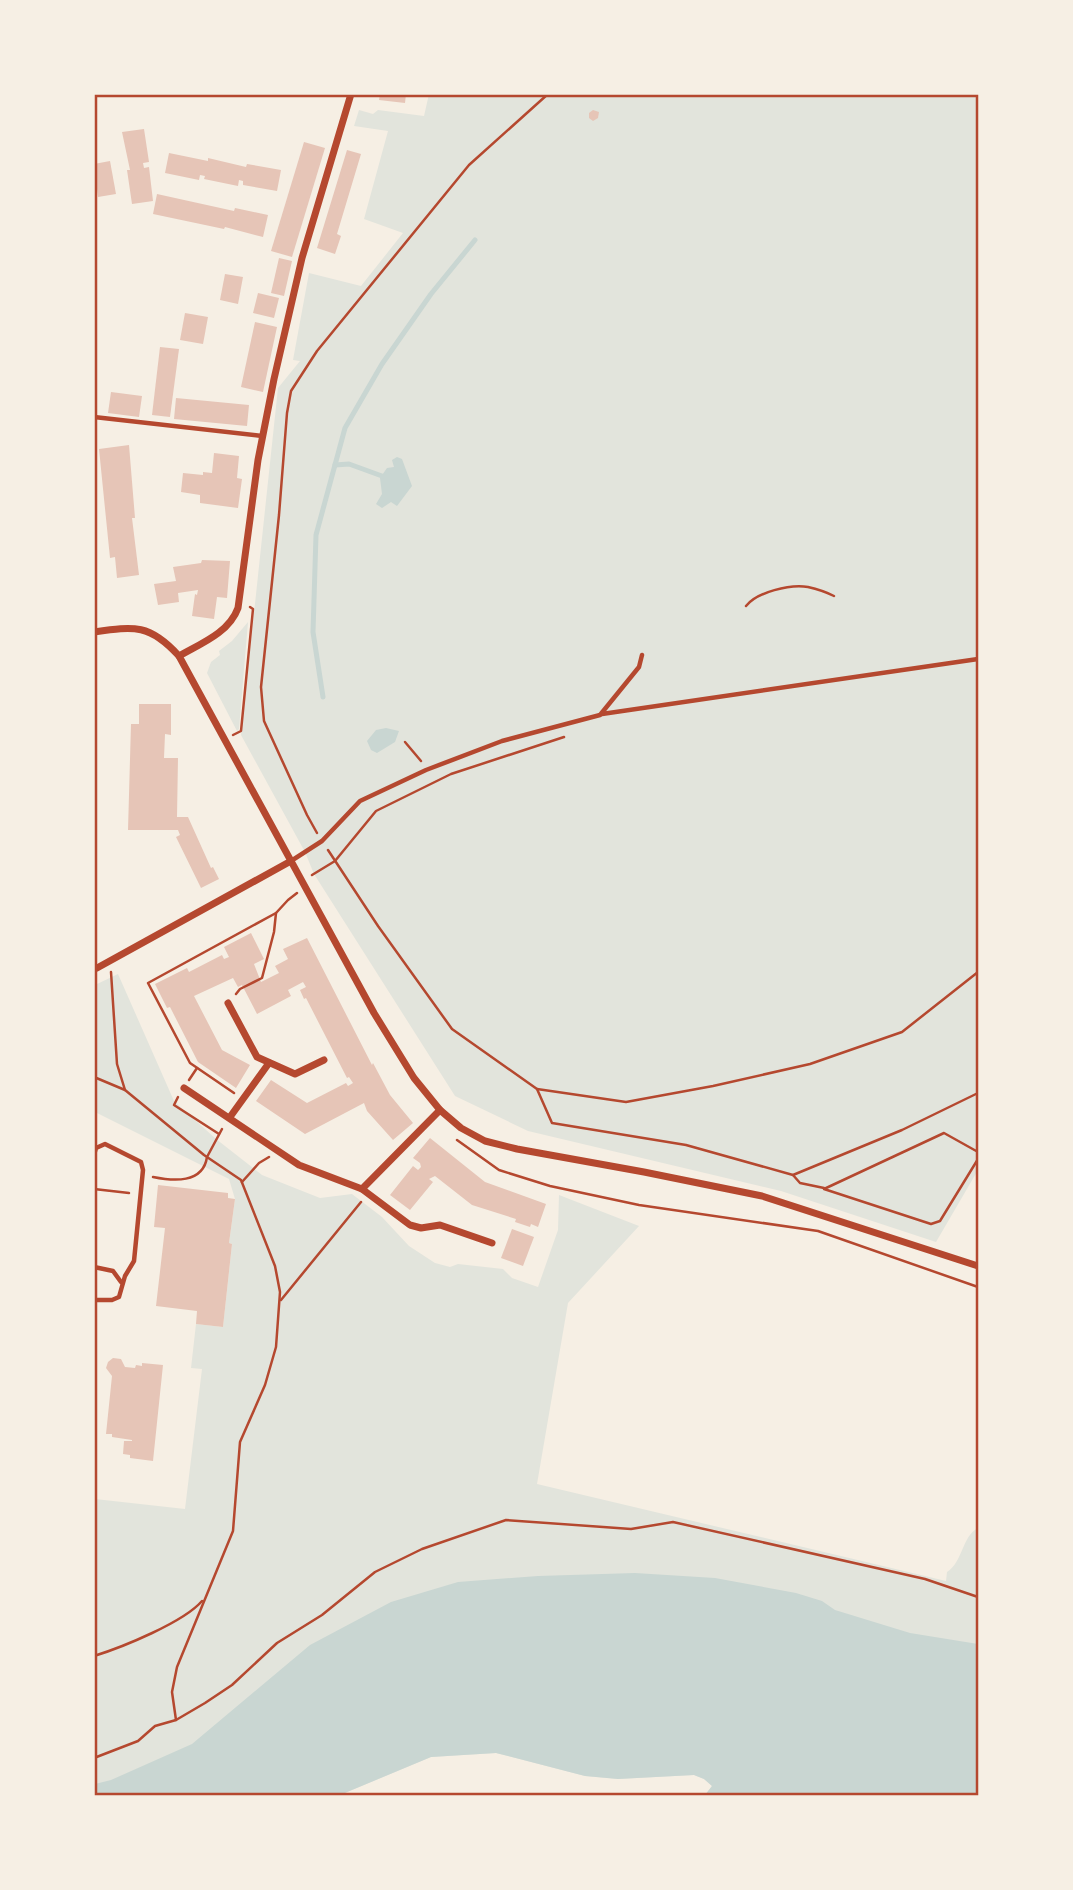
<svg xmlns="http://www.w3.org/2000/svg" width="1073" height="1890" font-family="'Fira Sans Condensed',sans-serif">
<style>
.green{fill:#e2e4dc}
.water{fill:#c9d6d2}
.lines{fill:none;stroke-linecap:round;stroke-linejoin:round}
.stream{stroke:#c9d6d2;stroke-width:5}
.building{fill:#e6c5b7}
.path{stroke:#b5482f;stroke-width:2.5}
.service{stroke:#b5482f;stroke-width:4.5}
.minor{stroke:#b5482f;stroke-width:7}
.neatline{fill:none;stroke:#b5482f;stroke-width:2.5}
</style>
<rect width="100%" height="100%" fill="#f6efe4"/>
<g class="green">
<polygon points="429,94 978,95 978,1170 936,1242 781,1191 528,1131 455,1096 314,874 305,852 241,735 278,388 300,361 293,360 309,273 361,286 403,233 364,219 388,131 354,126 359,110 373,114 378,110 424,116"/>
<polygon points="248,622 239,729 237,731 207,673 211,662 220,655 219,651 232,641"/>
<path d="M 118,974 L 174,1101 L 216,1139 L 262,1175 L 320,1198 L 352,1194 L 382,1217 L 409,1246 L 435,1263 L 450,1267 L 458,1264 L 503,1269 L 512,1278 L 538,1287 L 558,1230 L 559,1195 L 639,1226 L 568,1303 L 537,1484 L 946,1581 L 947,1572 C 963,1562 962,1536 978,1528 L 978,1795 L 705,1795 L 712,1786 L 704,1779 L 694,1775 L 618,1779 L 585,1776 L 496,1753 L 431,1757 L 340,1795 L 95,1796 L 95,1499 L 185,1509 L 202,1369 L 191,1368 L 196,1324 L 223,1327 L 232,1244 L 229,1243 L 235,1199 L 229,1179 L 95,1112 L 95,985 Z"/>
</g>
<g class="water">
<polygon points="397,457 402,459 412,486 397,506 391,502 382,508 376,504 382,494 380,478 387,468 394,467 392,460"/>
<polygon points="386,728 399,731 395,742 377,753 371,750 367,741 376,730"/>
<polygon points="635,1573 715,1578 796,1593 822,1601 835,1610 910,1633 978,1644 978,1795 705,1795 712,1786 704,1779 694,1775 618,1779 585,1776 496,1753 431,1757 340,1795 95,1795 95,1784 111,1780 192,1744 310,1645 391,1602 458,1582 538,1576"/>
</g>
<g class="lines">
<g class="stream">
<polyline points="335,465 349,464 382,476"/>
<polyline points="323,697 313,632 316,535 345,428 382,364 431,294 475,240"/>
</g>
</g>
<g class="building">
<polygon points="380,94 406,94 405,103 379,100"/>
<polygon points="593,110 599,112 598,118 593,121 589,118 589,113"/>
<polygon points="144,129 149,162 143,163 144,168 149,167 153,201 132,204 127,170 130,170 122,132"/>
<polygon points="304,142 325,148 292,257 271,251"/>
<polygon points="347,150 361,154 337,234 341,236 335,254 317,248"/>
<polygon points="169,153 208,161 208,158 246,167 247,164 281,170 277,191 243,185 243,181 239,180 238,186 204,179 205,176 200,175 199,180 165,173"/>
<polygon points="110,161 116,194 98,197 94,164"/>
<polygon points="157,194 234,211 235,208 268,215 263,237 225,227 224,229 153,214"/>
<polygon points="279,258 292,261 284,296 271,293"/>
<polygon points="225,274 243,277 238,304 220,300"/>
<polygon points="258,293 279,298 274,318 253,313"/>
<polygon points="185,313 208,317 203,344 180,340"/>
<polygon points="255,322 277,327 263,392 241,387"/>
<polygon points="160,347 179,349 170,417 152,415"/>
<polygon points="111,392 142,396 139,417 108,413"/>
<polygon points="176,398 249,405 247,426 174,419"/>
<polygon points="129,445 135,518 132,518 139,575 117,578 115,557 110,558 99,449"/>
<polygon points="214,453 239,456 237,478 242,479 238,508 200,503 200,495 181,492 183,473 203,475 203,472 212,473"/>
<polygon points="202,560 230,561 227,598 217,597 214,619 192,616 195,594 197,595 198,590 178,593 179,602 158,605 154,584 176,581 173,567 201,563"/>
<polygon points="139,704 171,704 171,735 165,734 164,758 178,758 177,817 188,817 211,868 213,867 219,879 201,888 176,837 180,835 178,830 128,830 131,724 139,724"/>
<polygon points="251,933 264,959 254,964 261,982 279,973 275,966 288,959 283,949 307,938 372,1065 373,1063 390,1095 413,1123 393,1140 367,1111 364,1103 305,1134 256,1101 271,1080 307,1103 346,1083 348,1086 353,1083 349,1077 347,1078 306,998 304,999 300,990 306,987 303,982 288,990 291,996 257,1014 242,985 238,987 233,978 194,996 222,1050 250,1065 236,1088 198,1062 170,1007 167,1008 155,984 187,968 189,972 222,955 224,959 229,957 224,947"/>
<polygon points="430,1138 485,1182 546,1204 538,1227 531,1224 530,1227 515,1222 516,1219 472,1205 435,1176 429,1179 433,1182 410,1210 390,1195 413,1166 418,1170 421,1167 420,1163 413,1158"/>
<polygon points="158,1185 228,1193 228,1198 235,1199 229,1243 232,1244 223,1327 196,1324 197,1311 156,1306 165,1228 154,1227"/>
<polygon points="512,1229 534,1237 523,1266 501,1258"/>
<polygon points="113,1358 121,1359 125,1367 135,1368 136,1365 142,1366 142,1363 163,1365 153,1461 130,1458 130,1455 123,1454 124,1441 132,1441 132,1440 112,1437 112,1434 106,1434 112,1376 106,1368 108,1362"/>
</g>
<g class="lines">
<g class="path">
<path d="M 746,606 C 757,592 790,584 808,587 C 817,589 826,592 834,596"/>
<polyline points="233,735 241,731 253,609 250,607"/>
<polyline points="405,742 421,761"/>
<polyline points="317,833 307,815 264,721 261,687 279,515 287,413 291,391 317,351 469,165 548,94"/>
<polyline points="328,850 378,926 452,1029 537,1089 552,1123 686,1145 793,1175 902,1130 978,1093"/>
<polyline points="312,875 335,861 376,811 451,774 564,737"/>
<polyline points="111,972 117,1064 125,1090"/>
<polyline points="236,994 240,989 262,978 274,932 276,913 288,900 297,893"/>
<polyline points="94,1077 125,1090 204,1155 241,1180 275,1266 280,1292 276,1347 265,1385 240,1442 233,1531 177,1667 172,1692 176,1720"/>
<polyline points="189,1080 197,1068"/>
<polyline points="537,1089 626,1102 713,1086 810,1064 902,1032 978,972"/>
<polyline points="234,1093 190,1063 148,983 276,913"/>
<polyline points="178,1097 174,1105 219,1134"/>
<polyline points="457,1140 499,1170 550,1186 639,1205 818,1231 978,1287"/>
<polyline points="978,1152 944,1133 824,1189 931,1224 940,1221 978,1159"/>
<polyline points="793,1175 800,1183 824,1188"/>
<path d="M 153,1177 C 173,1181 203,1184 207,1157 L 222,1129"/>
<polyline points="242,1182 259,1163 269,1157"/>
<polyline points="94,1189 129,1193"/>
<polyline points="281,1300 361,1202"/>
<path d="M 94,1656 C 123,1647 184,1622 202,1601"/>
<polyline points="94,1758 138,1741 155,1726 176,1720 205,1703 232,1685 277,1643 322,1615 375,1572 422,1549 506,1520 631,1529 673,1522 925,1579 978,1597"/>
</g>
<g class="service">
<polyline points="94,417 262,436"/>
<polyline points="602,714 978,659"/>
<polyline points="291,861 322,841 360,801 426,770 502,741 600,715 639,667 642,655"/>
<polyline points="94,1155 96,1148 105,1144 141,1162 143,1170 134,1261 125,1276 119,1297 112,1300 94,1300"/>
<polyline points="94,1267 113,1271 121,1282"/>
</g>
<g class="minor">
<path d="M 94,632 C 135,626 150,624 179,656 L 374,1013 L 414,1078 L 440,1110 L 461,1128 L 485,1141 L 517,1149 L 644,1172 L 762,1196 L 978,1266"/>
<path d="M 179,656 C 200,644 229,633 238,608 L 258,460 L 274,379 L 302,258 L 351,94"/>
<polyline points="97,968 291,861"/>
<polyline points="228,1003 257,1057 295,1074 324,1060"/>
<polyline points="184,1088 299,1165 362,1189 440,1110"/>
<polyline points="230,1117 269,1063"/>
<polyline points="362,1189 410,1225 421,1228 440,1225 492,1243"/>
</g>
</g>
<rect width="1073" height="1890" fill="none" stroke="#f6efe4" stroke-width="192"/>
<rect x="96" y="96" width="881" height="1698" class="neatline"/>
</svg>
